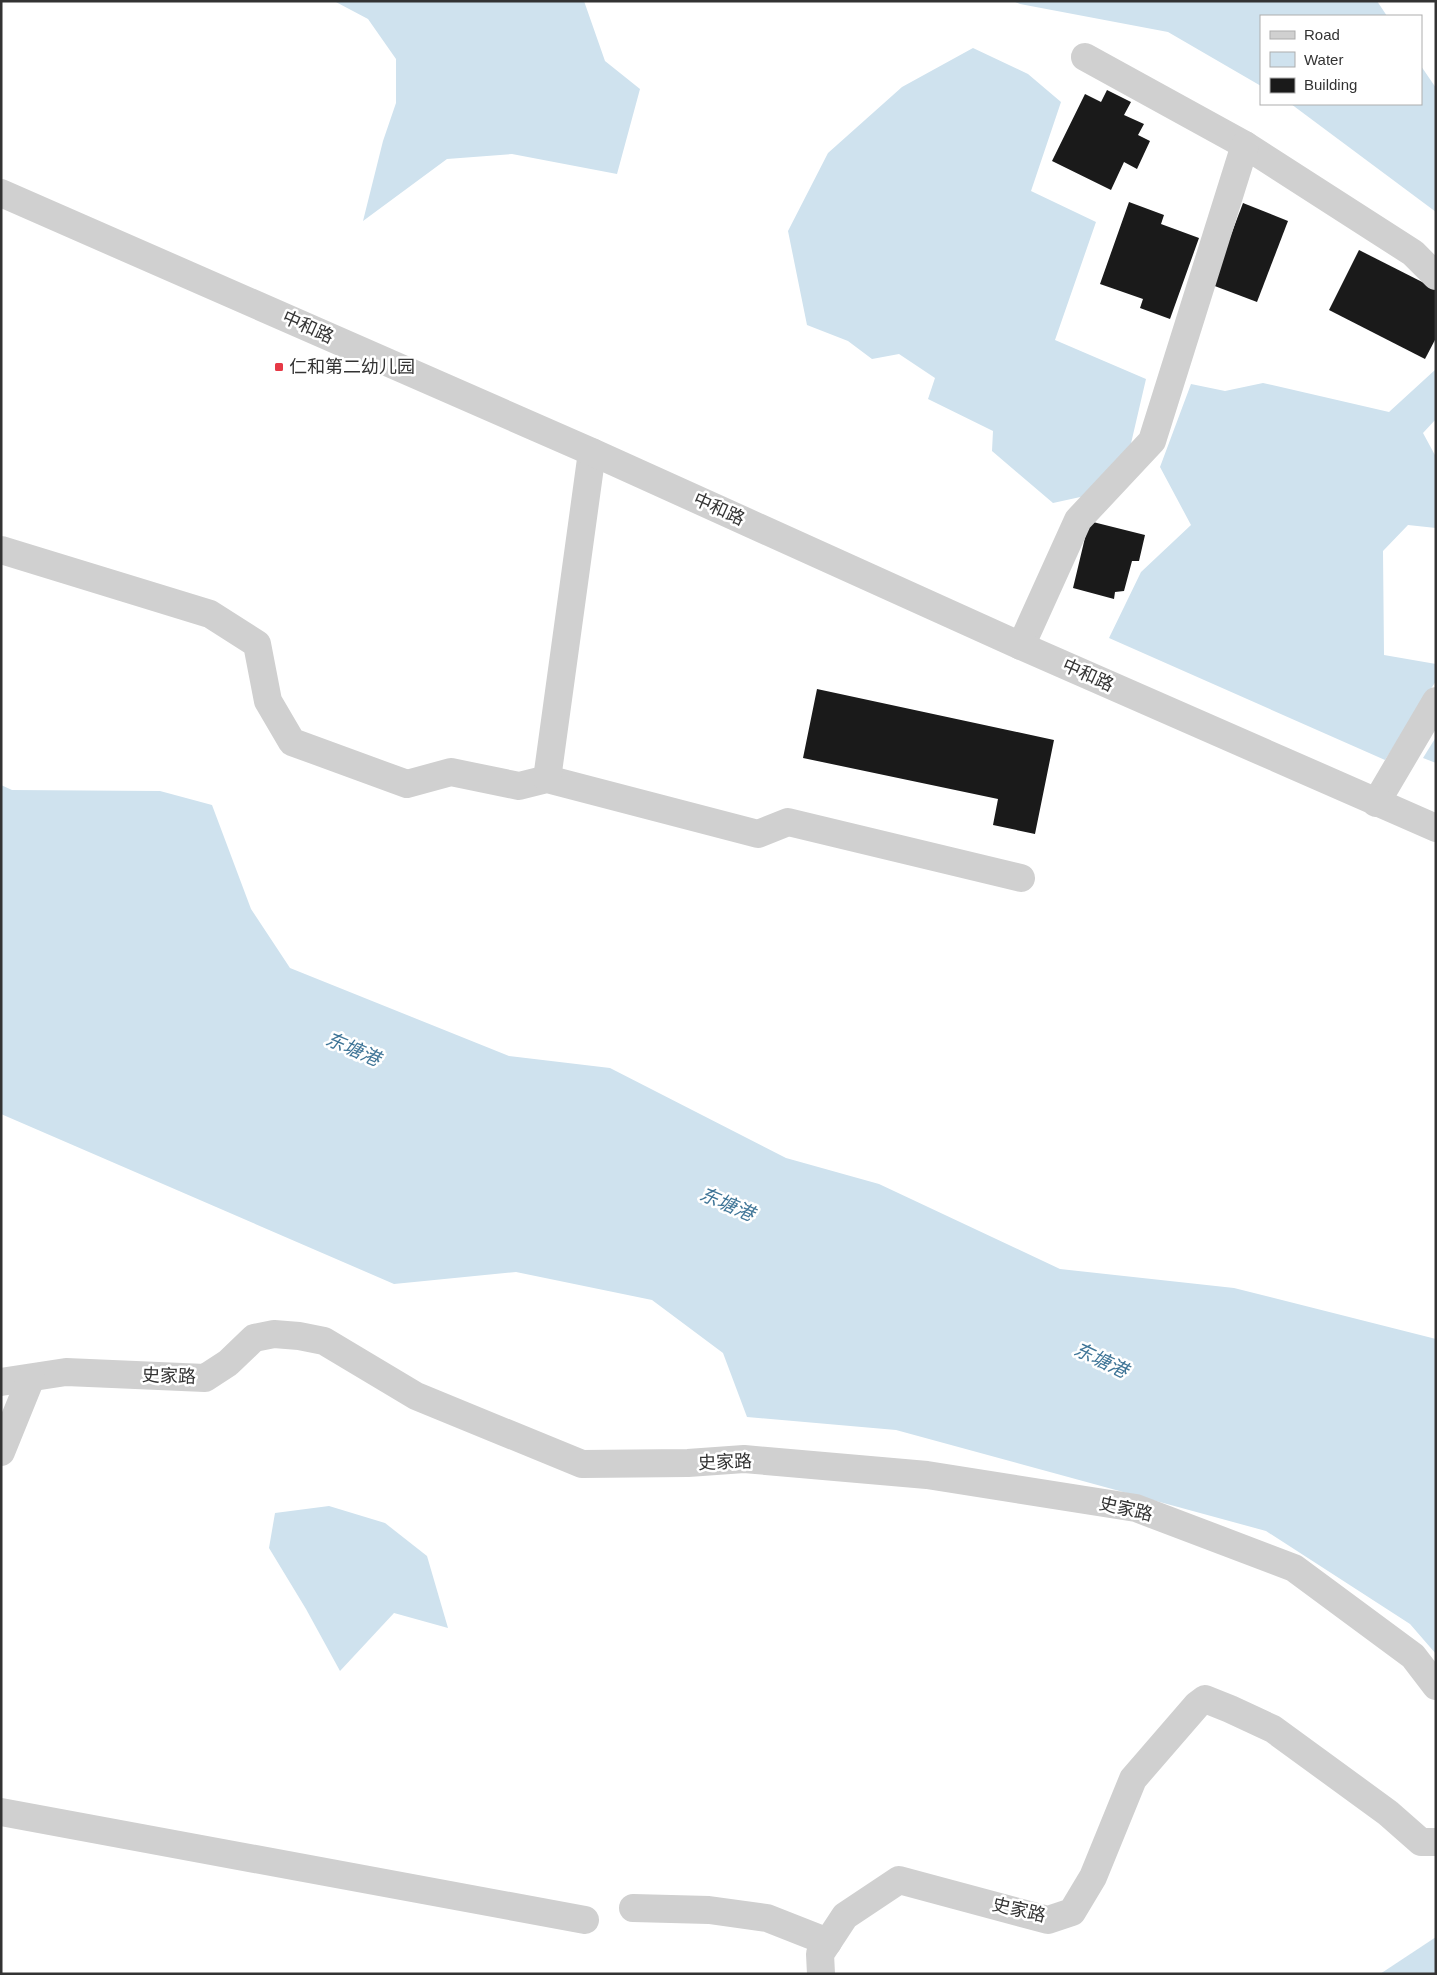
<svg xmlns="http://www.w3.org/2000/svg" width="1437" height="1975" font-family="Arial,'Noto Sans SC',sans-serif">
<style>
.water{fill:#cfe2ee}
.building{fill:#1a1a1a}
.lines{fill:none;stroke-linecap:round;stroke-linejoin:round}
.minor{stroke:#d0d0d0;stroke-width:28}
.tertiary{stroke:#d0d0d0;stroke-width:28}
.poi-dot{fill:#e63946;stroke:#fff;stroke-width:2}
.labels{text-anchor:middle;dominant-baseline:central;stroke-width:5;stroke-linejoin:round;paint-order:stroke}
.street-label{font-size:18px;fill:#333;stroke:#fff}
.poi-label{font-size:18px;fill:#333;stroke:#fff;text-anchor:start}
.water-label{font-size:19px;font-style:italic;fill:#3f7597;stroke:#fff}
</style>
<rect width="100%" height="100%" fill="#fff"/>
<g class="water">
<polygon points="334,1 584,1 605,61 640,89 617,174 512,154 447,159 363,221 383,141 396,103 396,59 368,19"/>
<polygon points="1013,1 1377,1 1387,16 1261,16 1261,86 1168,32 1020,4"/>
<polygon points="973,48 1028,74 1061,102 1031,191 1096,222 1055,340 1146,379 1129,452 1094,494 1053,503 992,451 993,431 928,399 935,378 899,354 872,359 848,341 807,325 788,231 828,153 902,87"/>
<polygon points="1421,66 1436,88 1436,212 1291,104 1421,104"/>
<polygon points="1436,369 1436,419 1423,433 1436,457 1436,528 1408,525 1383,551 1384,655 1436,664 1436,681 1385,760 1109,638 1141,572 1191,525 1160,467 1191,384 1225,391 1263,383 1389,412"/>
<polygon points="1436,737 1436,763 1423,758"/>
<polygon points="1,785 12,790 160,791 212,805 251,909 290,968 509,1056 610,1068 786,1158 879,1184 1060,1269 1234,1288 1436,1339 1436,1654 1410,1624 1266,1531 896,1430 747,1417 723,1353 652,1300 516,1272 394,1284 1,1114"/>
<polygon points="329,1506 385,1523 427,1556 448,1628 394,1613 340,1671 306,1609 269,1548 275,1513"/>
<polygon points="1436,1937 1436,1974 1380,1974"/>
</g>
<g class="building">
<polygon points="1107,90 1131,102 1124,115 1144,124 1138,135 1150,141 1137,169 1124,162 1111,190 1052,161 1085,94 1101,102"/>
<polygon points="1129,202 1164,215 1161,224 1199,238 1170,319 1140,308 1143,299 1100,284"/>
<polygon points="1243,203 1288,221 1257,302 1212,285"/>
<polygon points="1359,250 1436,289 1436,338 1425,359 1329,310"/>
<polygon points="1089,521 1145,535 1139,561 1132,561 1124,591 1115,592 1114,599 1073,588"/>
<polygon points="817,689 1054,740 1035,834 993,825 998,799 803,758"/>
</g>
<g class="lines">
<g class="minor">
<polyline points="1085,57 1245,145 1413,253 1436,276"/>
<polyline points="1,550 210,614 257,644 268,701 292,742 407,784 451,772 519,786 547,779 758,834 788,822 1021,878"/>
<polyline points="1021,646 1078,520 1152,441 1245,145"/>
<polyline points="547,779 592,452"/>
<polyline points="1376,803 1436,701"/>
<polyline points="1,1382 66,1372 205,1378 228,1363 254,1338 274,1334 299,1336 324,1341 416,1396 582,1464 688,1463 744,1459 927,1475 1136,1508 1294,1568 1413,1656 1436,1686"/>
<polyline points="1,1452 31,1378"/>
<polyline points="1,1812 585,1920"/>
<polyline points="633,1908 709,1910 767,1918 828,1942"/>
<polyline points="821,1974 820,1954 845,1916 899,1880 1048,1920 1072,1912 1093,1877 1133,1779 1197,1705 1205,1699 1230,1709 1273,1729 1388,1813 1421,1842 1436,1842"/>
</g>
<polyline class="tertiary" points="1,193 592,452 1021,646 1436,828"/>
</g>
<rect class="poi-dot" x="274" y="362" width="10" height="10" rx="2.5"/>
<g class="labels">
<g class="street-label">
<text transform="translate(308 327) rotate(24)">中和路</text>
<text transform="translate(719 509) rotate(24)">中和路</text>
<text transform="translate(1088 675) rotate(24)">中和路</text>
<text transform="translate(169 1376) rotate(2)">史家路</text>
<text transform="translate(725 1462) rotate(-2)">史家路</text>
<text transform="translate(1126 1509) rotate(13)">史家路</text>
<text transform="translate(1019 1910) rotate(13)">史家路</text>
</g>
<g class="poi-label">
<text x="289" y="367">仁和第二幼儿园</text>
</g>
<g class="water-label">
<text transform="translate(353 1049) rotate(23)">东塘港</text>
<text transform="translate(727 1204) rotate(23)">东塘港</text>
<text transform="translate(1101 1360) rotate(25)">东塘港</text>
</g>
</g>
<rect width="1437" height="1975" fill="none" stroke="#333333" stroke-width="5"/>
<rect x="1260" y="15" width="162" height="90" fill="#ffffff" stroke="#adadad"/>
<rect x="1270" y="31" width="25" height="8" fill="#d0d0d0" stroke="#adadad"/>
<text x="1304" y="40" font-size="15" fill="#333333">Road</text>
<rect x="1270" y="52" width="25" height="15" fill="#cfe2ee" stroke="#adadad"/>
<text x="1304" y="65" font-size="15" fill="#333333">Water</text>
<rect x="1270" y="78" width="25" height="15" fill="#1a1a1a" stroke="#adadad"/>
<text x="1304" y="90" font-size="15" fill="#333333">Building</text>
</svg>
